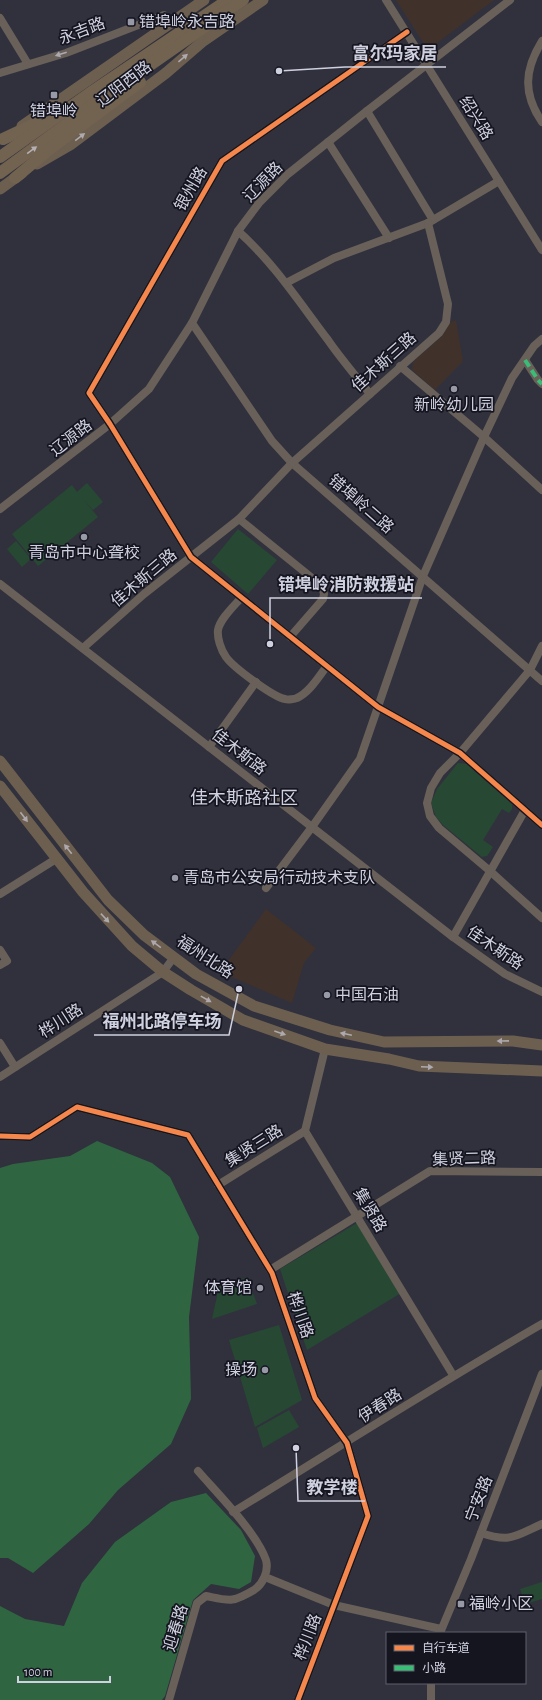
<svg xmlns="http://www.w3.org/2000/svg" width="542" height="1700" font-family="'Alegreya Sans','Noto Sans SC',sans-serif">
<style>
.commercial{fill:#40312b}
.green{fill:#274933}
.forest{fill:#2f6641}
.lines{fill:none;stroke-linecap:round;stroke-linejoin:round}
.minor{stroke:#686059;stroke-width:8}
.major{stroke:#6d5f50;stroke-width:11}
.highway{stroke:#726250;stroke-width:12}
.quiet{stroke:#3abd76;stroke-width:4;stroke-dasharray:8 4;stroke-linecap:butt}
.cycleway-casing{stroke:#151520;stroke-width:8}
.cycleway{stroke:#f5874c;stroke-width:5}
.oneway{fill:#aca9b1}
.oneway2{fill:#ada9ae}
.oneway3{fill:#b4b0b5}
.poi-dot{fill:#9899a7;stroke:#151520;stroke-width:1.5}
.labels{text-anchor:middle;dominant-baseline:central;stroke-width:3.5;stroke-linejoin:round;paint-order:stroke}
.poi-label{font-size:16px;fill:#d0d1e0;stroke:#151520;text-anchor:start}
.street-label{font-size:16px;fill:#d0d1e0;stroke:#151520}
.quarter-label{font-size:18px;fill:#d0d1e0;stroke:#151520}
.leader{fill:none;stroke:#d0d1e0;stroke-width:1.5}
.callout-dot{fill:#d0d1e0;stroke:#151520;stroke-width:1.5}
.callout-label{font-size:17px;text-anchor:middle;font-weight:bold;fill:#d0d1e0;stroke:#151520;stroke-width:3.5;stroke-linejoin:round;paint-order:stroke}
</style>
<rect width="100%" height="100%" fill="#30313d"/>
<g class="commercial">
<polygon points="396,0 494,0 428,50"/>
<polygon points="456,320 463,361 435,390 412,370 413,362 442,336 451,322"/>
<polygon points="266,909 316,948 304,963 292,1003 220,972"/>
</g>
<g class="green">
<polygon points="87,483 103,502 93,510 83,499 98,517 38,566 12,534 72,485 77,492"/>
<polygon points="238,529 277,560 248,594 211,562"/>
<polygon points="16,541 31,559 22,567 7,549"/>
<polygon points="458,763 467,764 512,804 512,809 509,813 502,809 483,840 493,847 487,856 482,857 443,825 436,817 431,803 437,789"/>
<polygon points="357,1223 401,1293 307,1350 280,1269"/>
<polygon points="247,1277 257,1304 212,1319 219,1287"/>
<polygon points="279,1325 302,1400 255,1427 229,1340"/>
<polygon points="289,1410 299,1427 263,1448 257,1428"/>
<polygon points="542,1582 542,1599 525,1604 520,1589"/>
</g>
<g class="forest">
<polygon points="97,1141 152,1163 170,1177 199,1237 189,1317 191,1399 171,1444 118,1490 89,1524 33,1573 8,1558 0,1558 0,1168 13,1164 70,1156"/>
<polygon points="206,1493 241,1530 255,1556 251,1582 239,1589 211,1584 193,1600 165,1696 162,1700 0,1700 0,1606 25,1619 64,1626 82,1583 115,1542 171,1502"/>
</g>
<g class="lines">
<g class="minor">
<polyline points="386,0 542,250"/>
<polyline points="0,18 28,64"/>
<polyline points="407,32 222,161 89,393 110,424 191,557 378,707 460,753 542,825"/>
<path d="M 542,41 C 524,70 523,94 542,122"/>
<polyline points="0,73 66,53 164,15 169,23"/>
<polyline points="367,111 433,220"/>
<polyline points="328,142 389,238"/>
<path d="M 238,231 C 274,263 299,302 328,340 C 341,359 356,376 370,394"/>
<polyline points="286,283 334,258 428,223 499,181"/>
<polyline points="192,323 272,441 292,463 542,681"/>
<polyline points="525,360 538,380 542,384"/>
<polyline points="400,366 484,437 542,490"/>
<polyline points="0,509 110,424 149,389 192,323 238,231 259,203 288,174 367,111 510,0"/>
<polyline points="239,519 322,586 324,594 323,599 290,637"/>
<polyline points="0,584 453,937 505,974 542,992"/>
<path d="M 241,598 C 233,607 220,619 218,630 C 217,638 221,650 226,657 C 233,667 273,697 285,699 C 288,700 295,699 297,698 C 310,692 319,676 327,666"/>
<polyline points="542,646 530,670 460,753 440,773 431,788 427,803 430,816 439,828 490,871 542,918"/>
<polyline points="83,648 144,594 239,519 292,463 439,333 446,322 448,304 428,223"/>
<polyline points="209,747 256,682"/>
<polyline points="266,888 312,827 360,759 423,576 484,437 512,378 534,346 542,339"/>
<polyline points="0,894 56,859"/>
<polyline points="453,937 525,810"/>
<polyline points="0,950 7,961 0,965"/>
<polyline points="0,1043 15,1067"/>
<polyline points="325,1049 305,1131 453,1375"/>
<polyline points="0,1077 163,972 174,957"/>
<polyline points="0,1136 30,1137 77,1107 188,1135 272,1273 315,1398 347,1443 368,1516 298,1700"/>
<polyline points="218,1185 305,1131"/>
<polyline points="270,1270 430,1171 542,1172"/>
<path d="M 233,1512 C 336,1449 438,1384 542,1324"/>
<path d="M 481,1533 C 511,1543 515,1536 542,1524"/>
<polyline points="265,1577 334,1605 441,1629"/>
<polyline points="440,1633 471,1559 542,1374"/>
<path d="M 169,1700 L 197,1603 L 206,1596 C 230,1601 232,1603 254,1590 C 263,1584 269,1571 266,1560 C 256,1532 218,1494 198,1471"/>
<polyline points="431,1700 431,1683"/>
</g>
<g class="major">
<polyline points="22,126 204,0"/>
<polyline points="37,164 70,145 166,73 202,42 263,0"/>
<polyline points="0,189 22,173"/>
<polyline points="0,761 108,900 144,935 196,974 254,1006 330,1030 384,1042 513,1041 542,1045"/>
<polyline points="0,786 83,892 132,946 163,972 191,990 243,1020 325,1049 389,1059 419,1066 542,1071"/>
</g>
<g class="highway">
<polyline points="3,139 37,123"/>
<polyline points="0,157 93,91 228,0"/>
<polyline points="0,173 87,109 243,0"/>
<polyline points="15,178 51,148 140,82"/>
</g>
<polyline class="quiet" points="525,360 538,380 542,384"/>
<defs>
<g id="cycleway">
<polyline points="407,32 222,161 89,393 110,424 191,557 378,707 460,753 542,825"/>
<polyline points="0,1136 30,1137 77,1107 188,1135 272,1273 315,1398 347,1443 368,1516 298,1700"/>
</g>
</defs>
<use href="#cycleway" class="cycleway-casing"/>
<use href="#cycleway" class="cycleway"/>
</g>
<defs><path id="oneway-solid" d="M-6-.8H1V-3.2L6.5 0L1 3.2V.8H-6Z"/></defs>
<use class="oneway" href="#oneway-solid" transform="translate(61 54) rotate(162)"/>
<g class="oneway2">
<use href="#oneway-solid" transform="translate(183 58) rotate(-40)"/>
<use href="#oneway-solid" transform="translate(80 137) rotate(-37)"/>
<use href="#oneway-solid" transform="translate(24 817) rotate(53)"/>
<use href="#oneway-solid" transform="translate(68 849) rotate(-128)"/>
<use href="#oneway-solid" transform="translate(105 918) rotate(47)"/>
<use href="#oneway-solid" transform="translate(156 944) rotate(-144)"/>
<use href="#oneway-solid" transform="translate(206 999) rotate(29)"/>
<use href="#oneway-solid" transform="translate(280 1033) rotate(19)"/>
<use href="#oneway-solid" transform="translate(346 1034) rotate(-168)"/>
<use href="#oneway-solid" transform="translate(503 1041) rotate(179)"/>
<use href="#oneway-solid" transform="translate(427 1067) rotate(2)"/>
</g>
<use class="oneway3" href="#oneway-solid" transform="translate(32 150) rotate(-36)"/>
<g class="poi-dot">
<rect x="127" y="18" width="8" height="8" rx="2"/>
<rect x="50" y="91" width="8" height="8" rx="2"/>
<circle cx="454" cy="389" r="4"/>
<circle cx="84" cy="537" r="4"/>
<circle cx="175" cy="878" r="4"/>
<circle cx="327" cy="995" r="4"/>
<circle cx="260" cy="1288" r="4"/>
<circle cx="265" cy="1370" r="4"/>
<rect x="457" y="1600" width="8" height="8" rx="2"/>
</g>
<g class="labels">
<g class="poi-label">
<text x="139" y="22">错埠岭永吉路</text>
<text x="54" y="111" text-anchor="middle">错埠岭</text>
<text x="454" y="405" text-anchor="middle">新岭幼儿园</text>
<text x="84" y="553" text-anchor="middle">青岛市中心聋校</text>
<text x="183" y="878">青岛市公安局行动技术支队</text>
<text x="335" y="995">中国石油</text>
<text x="252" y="1288" text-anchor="end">体育馆</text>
<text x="257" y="1370" text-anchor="end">操场</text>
<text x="469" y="1604">福岭小区</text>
</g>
<g class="street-label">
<text transform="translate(82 31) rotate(-21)">永吉路</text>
<text transform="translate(124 84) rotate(-37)">辽阳西路</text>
<text transform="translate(476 118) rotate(58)">绍兴路</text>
<text transform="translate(263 182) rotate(-46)">辽源路</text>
<text transform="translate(191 189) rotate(-60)">银州路</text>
<text transform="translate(384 362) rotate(-42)">佳木斯三路</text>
<text transform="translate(71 438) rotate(-38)">辽源路</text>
<text transform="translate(361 504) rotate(41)">错埠岭二路</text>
<text transform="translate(144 578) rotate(-40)">佳木斯三路</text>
<text transform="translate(239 752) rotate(38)">佳木斯路</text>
<text transform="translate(495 948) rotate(34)">佳木斯路</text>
<text transform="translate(205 957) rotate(33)">福州北路</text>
<text transform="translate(61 1021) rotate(-33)">桦川路</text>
<text transform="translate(254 1146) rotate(-32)">集贤三路</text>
<text transform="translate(464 1159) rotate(-2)">集贤二路</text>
<text transform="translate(370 1210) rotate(59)">集贤路</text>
<text transform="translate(300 1315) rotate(71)">桦川路</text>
<text transform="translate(380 1406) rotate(-33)">伊春路</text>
<text transform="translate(479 1499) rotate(-69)">宁安路</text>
<text transform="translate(176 1628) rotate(-73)">迎春路</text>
<text transform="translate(308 1637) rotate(-69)">桦川路</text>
</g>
<g class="quarter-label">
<text x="244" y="799">佳木斯路社区</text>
</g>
</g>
<path class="leader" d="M279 71L345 67H446M270 644L270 598H422M239 989L229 1035H94M296 1448L298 1501H365"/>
<g class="callout-dot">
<circle cx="279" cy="71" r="4"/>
<circle cx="270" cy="644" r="4"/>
<circle cx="239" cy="989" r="4"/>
<circle cx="296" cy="1448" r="4"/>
</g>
<g class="callout-label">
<text x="395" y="59">富尔玛家居</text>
<text x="346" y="590">错埠岭消防救援站</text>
<text x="162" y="1027">福州北路停车场</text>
<text x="332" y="1493">教学楼</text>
</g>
<rect x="386" y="1632" width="140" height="52" fill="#151520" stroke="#60606d"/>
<rect x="394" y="1645" width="20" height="6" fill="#f5874c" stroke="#60606d"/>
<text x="422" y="1652" font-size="12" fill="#d0d1e0">自行车道</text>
<rect x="394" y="1665" width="20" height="6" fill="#3abd76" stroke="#60606d"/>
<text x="422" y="1672" font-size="12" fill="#d0d1e0">小路</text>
<path d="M18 1676v6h92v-6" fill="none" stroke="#d0d1e0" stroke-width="2"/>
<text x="24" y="1676" font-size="12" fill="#d0d1e0" stroke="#151520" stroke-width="3" paint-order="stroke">100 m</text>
</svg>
